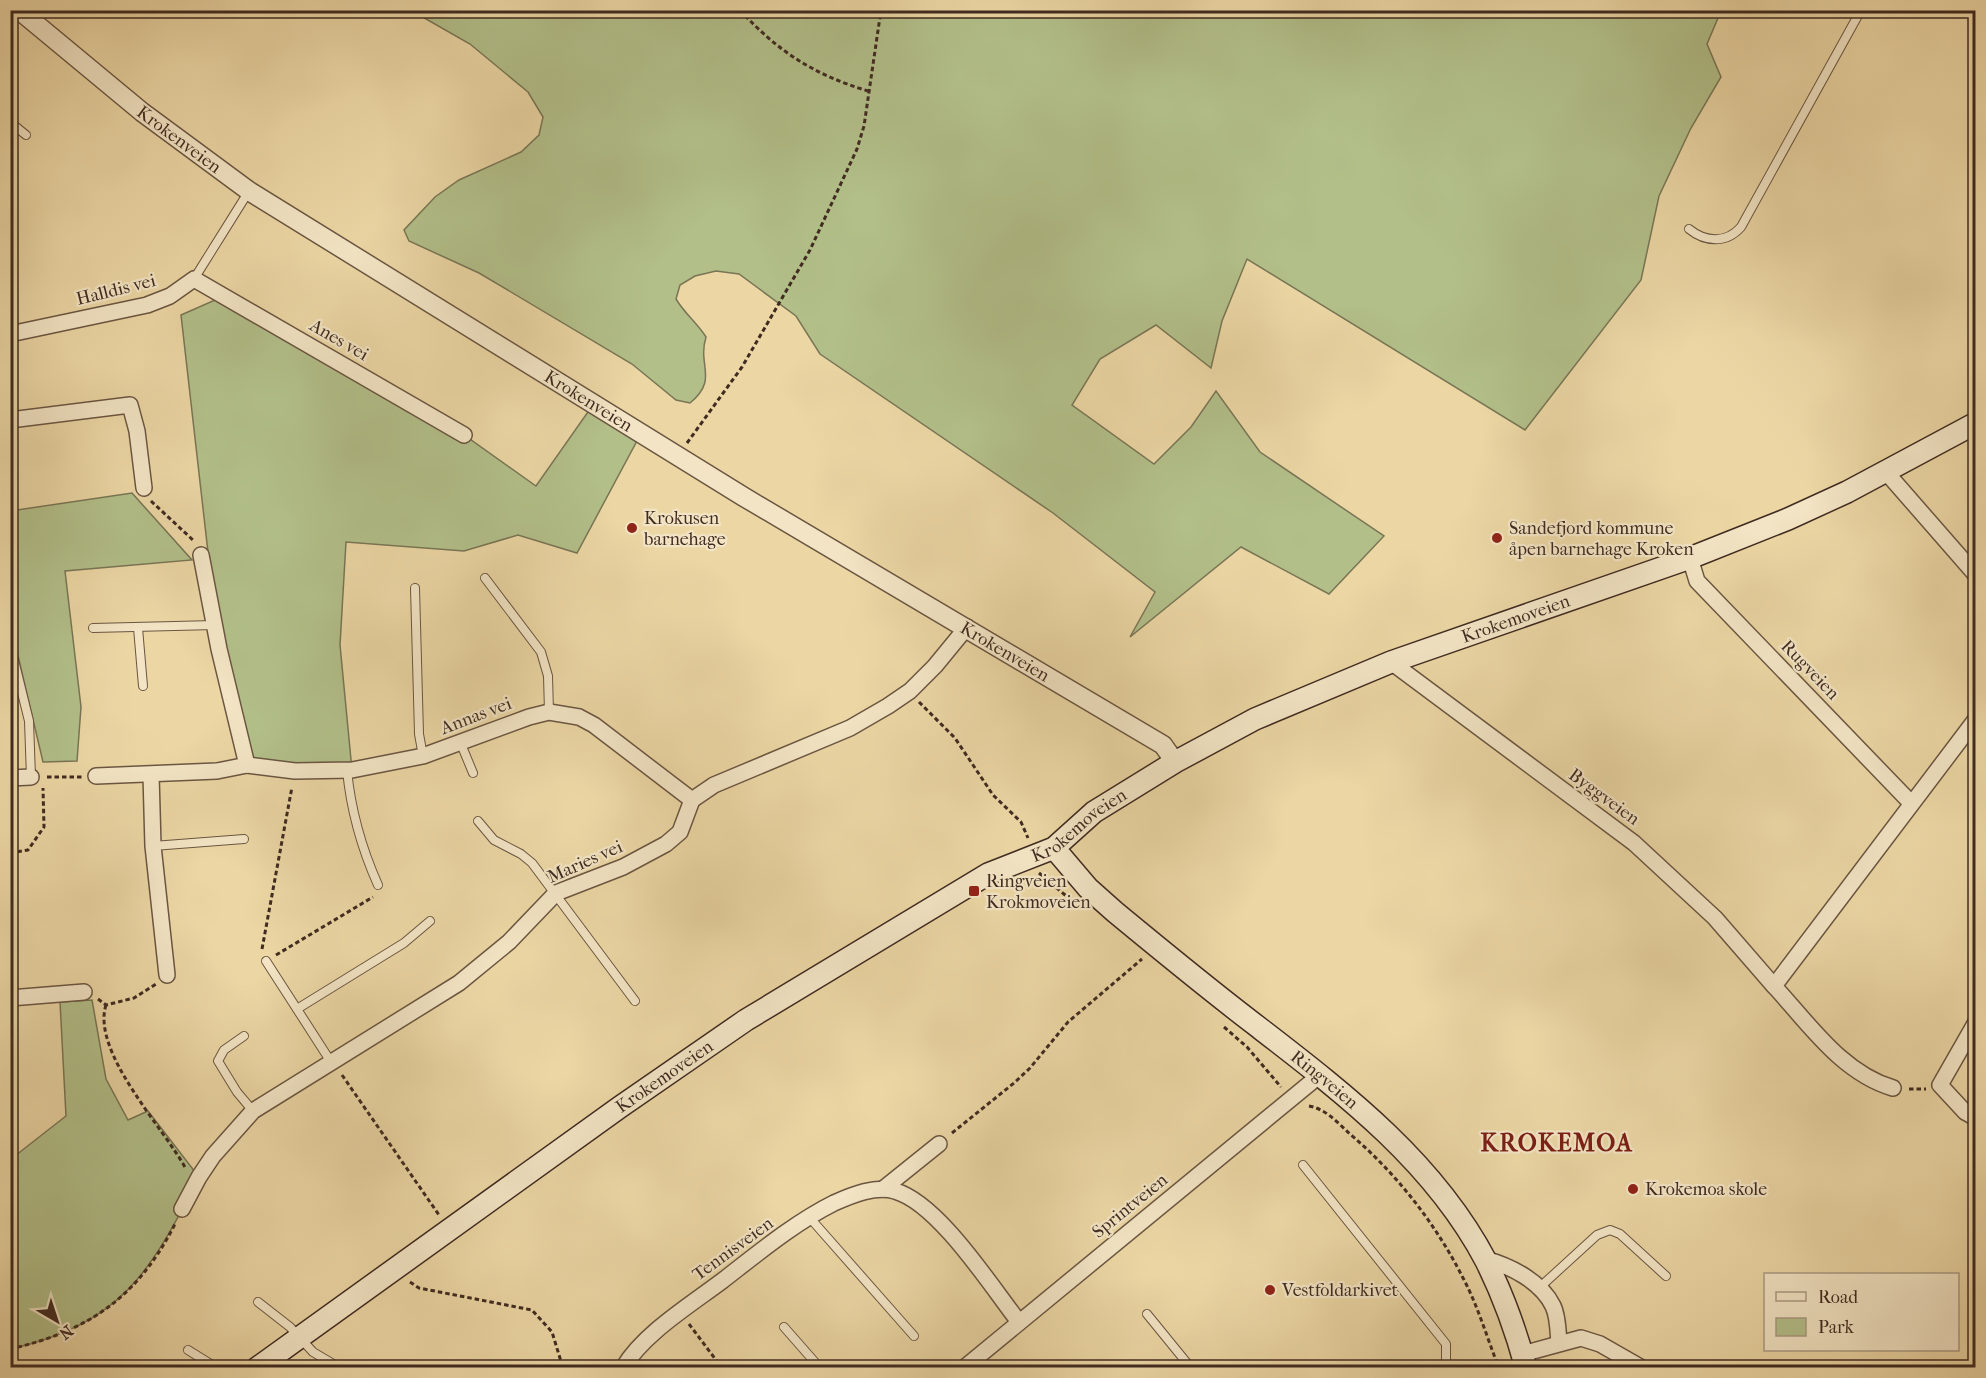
<svg xmlns="http://www.w3.org/2000/svg" width="1986" height="1378" font-family="'IM FELL French Canon',serif">
<style>
.green{fill:#b2bf89;stroke:#797555;stroke-width:1.5}
.lines{fill:none;stroke-linecap:round;stroke-linejoin:round}
.service-casing{stroke:#6b5642;stroke-width:10}
.minor-casing{stroke:#6b5642;stroke-width:18}
.tertiary-casing{stroke:#6b5642;stroke-width:21}
.secondary-casing{stroke:#402b21;stroke-width:24}
.path{stroke:#402b21;stroke-width:3;stroke-dasharray:4.5 3;stroke-linecap:butt}
.service{stroke:#f2e4c4;stroke-width:8}
.minor{stroke:#f2e4c4;stroke-width:15}
.tertiary{stroke:#f2e4c4;stroke-width:18}
.secondary{stroke:#f2e4c4;stroke-width:21}
.poi-dot{fill:#8f2418;stroke:#f2e4c4;stroke-width:2}
.labels{text-anchor:middle;dominant-baseline:central;stroke-width:4.5;stroke-linejoin:round;paint-order:stroke}
.street-label{font-size:18px;fill:#402b21;stroke:#f2e4c4}
.poi-label{font-size:18px;fill:#402b21;stroke:#f2e4c4;text-anchor:start}
.district-label{font-size:24px;font-weight:bold;letter-spacing:1.5px;fill:#7a1f14;stroke:#f2e4c4}
</style>
<rect width="100%" height="100%" fill="#ebd6a4"/>
<filter id="stains"><feTurbulence type="fractalNoise" baseFrequency=".00333" numOctaves="4"/><feColorMatrix values="0 0 0 0 .2 0 0 0 0 .09 0 0 0 0 .02 0 0 0 .5 -.17"/></filter>
<radialGradient id="worn" r=".72"><stop offset=".6" stop-color="#630" stop-opacity="0"/><stop offset="1" stop-color="#630" stop-opacity=".3"/></radialGradient>
<g class="green">
<path d="M 412,11 L 1721,11 L 1707,44 L 1721,77 L 1691,128 L 1659,196 L 1641,280 L 1525,430 L 1247,259 L 1222,321 L 1211,368 L 1156,325 L 1100,359 L 1072,405 L 1154,464 L 1191,427 L 1216,391 L 1260,452 L 1384,536 L 1329,594 L 1241,547 L 1130,637 L 1155,592 L 1053,513 L 820,354 L 796,316 L 739,274 L 716,271 L 695,276 L 680,285 L 676,299 C 685,314 697,323 706,337 C 697,366 719,379 690,403 L 676,400 L 632,364 L 479,273 L 409,241 L 404,230 L 435,197 L 459,180 L 521,152 L 539,135 L 543,117 L 528,92 L 470,44 Z"/>
<polygon points="224,296 464,435 536,486 590,409 638,439 577,553 518,535 464,551 346,542 340,645 352,770 247,765 219,649 181,315"/>
<polygon points="132,493 192,560 65,571 81,707 77,761 43,762 11,626 11,509 17,510"/>
<path d="M 92,1000 L 106,1079 L 128,1120 L 148,1111 L 199,1177 C 150,1273 122,1323 11,1349 L 11,1159 L 66,1116 L 60,1002 Z"/>
</g>
<g class="lines">
<defs>
<g id="service">
<polyline points="10,122 26,135"/>
<path d="M 1689,229 C 1705,242 1726,244 1741,227 L 1861,10"/>
<polyline points="194,279 249,191"/>
<polyline points="485,578 541,652 548,676 549,712"/>
<polyline points="415,588 419,734 423,756"/>
<polyline points="93,628 215,625"/>
<polyline points="138,628 143,686"/>
<polyline points="10,644 29,721 31,777"/>
<polyline points="461,744 473,773"/>
<path d="M 347,770 C 351,812 361,847 378,885"/>
<polyline points="478,821 494,840 521,854 532,863 635,1001"/>
<polyline points="153,846 244,839"/>
<polyline points="266,961 331,1062"/>
<polyline points="297,1009 404,943 430,921"/>
<polyline points="244,1036 224,1050 218,1061 237,1092 253,1111"/>
<polyline points="1303,1165 1446,1344 1446,1368"/>
<polyline points="810,1218 914,1336"/>
<polyline points="1539,1288 1597,1235 1610,1230 1620,1234 1666,1276"/>
<polyline points="258,1302 290,1327 313,1352 340,1368"/>
<polyline points="1147,1314 1191,1368"/>
<polyline points="784,1327 820,1368"/>
<polyline points="188,1350 217,1368"/>
</g>
<g id="minor">
<polyline points="10,334 147,305 170,296 194,279 464,435"/>
<polyline points="10,420 130,405 137,431 144,488"/>
<polyline points="1886,472 1976,575"/>
<polyline points="201,555 219,649 247,765"/>
<polyline points="1690,558 1697,581 1911,803"/>
<polyline points="1391,662 1634,843 1715,918 1774,986"/>
<polyline points="151,775 153,846 167,975"/>
<polyline points="96,776 217,771 247,765 295,771 352,770 423,756 529,717 549,712 579,717 594,725 692,800"/>
<polyline points="10,778 31,777"/>
<polyline points="10,998 84,992"/>
<polyline points="1976,1022 1940,1085 1965,1112 1976,1118"/>
<path d="M 1893,1088 C 1842,1073 1809,1024 1774,986 L 1976,719"/>
<polyline points="883,1189 939,1144"/>
<polyline points="182,1209 199,1177 213,1156 253,1111 459,983 509,942 556,893 623,867 666,844 680,832 692,800 714,785 850,728 888,706 910,691 935,666 967,627"/>
<path d="M 1485,1259 C 1510,1266 1541,1281 1553,1306 C 1558,1316 1558,1331 1559,1343"/>
<polyline points="1522,1354 1581,1338 1600,1344 1642,1368"/>
<path d="M 623,1368 C 643,1334 690,1305 722,1281 C 757,1254 794,1223 834,1203 C 852,1195 876,1185 895,1191 C 938,1203 991,1286 1019,1322"/>
<polyline points="964,1368 1320,1075"/>
</g>
<g id="tertiary">
<path id="s1" d="M 19,10 L 142,112 L 249,191 L 744,497 L 1163,745 L 1175,762"/>
</g>
<g id="secondary">
<path id="s2" d="M 1054,848 L 1088,888 L 1115,912 C 1161,950 1206,987 1253,1023 C 1341,1091 1433,1160 1486,1261 C 1503,1295 1516,1331 1526,1368"/>
<path id="s3" d="M 257,1368 L 620,1107 L 746,1020 L 988,874 L 1054,848 L 1094,812 L 1175,762 L 1255,719 L 1391,662 L 1690,558 L 1788,519 L 1847,492 L 1976,423"/>
</g>
</defs>
<use href="#service" class="service-casing"/>
<use href="#minor" class="minor-casing"/>
<use href="#tertiary" class="tertiary-casing"/>
<use href="#secondary" class="secondary-casing"/>
<g class="path">
<path d="M 740,10 C 778,52 815,75 868,91"/>
<polyline points="687,443 742,367 810,250 857,149 864,126 881,10"/>
<polyline points="151,501 194,541"/>
<polyline points="919,702 955,738 993,795 1021,822 1028,838"/>
<polyline points="47,777 82,777"/>
<polyline points="10,853 28,850 44,827 43,788"/>
<polyline points="1039,873 1071,900"/>
<polyline points="262,949 292,787"/>
<polyline points="276,955 373,897"/>
<polyline points="98,999 106,1005 134,998 156,984"/>
<path d="M 106,1005 C 91,1052 164,1128 186,1169"/>
<polyline points="1224,1027 1247,1047 1281,1087"/>
<polyline points="342,1075 439,1215"/>
<polyline points="1909,1089 1926,1089"/>
<path d="M 1309,1106 C 1326,1109 1338,1123 1350,1134 C 1396,1173 1436,1224 1463,1278 C 1478,1306 1487,1338 1499,1368"/>
<polyline points="952,1133 1014,1083 1030,1068 1068,1022 1142,959"/>
<polyline points="410,1282 419,1288 532,1310 552,1332 563,1368"/>
<polyline points="689,1324 722,1368"/>
<path d="M 10,1349 C 89,1331 138,1297 175,1224"/>
</g>
<use href="#service" class="service"/>
<use href="#minor" class="minor"/>
<use href="#tertiary" class="tertiary"/>
<use href="#secondary" class="secondary"/>
</g>
<g class="poi-dot">
<circle cx="632" cy="528" r="6"/>
<circle cx="1497" cy="538" r="6"/>
<rect x="968" y="885" width="12" height="12" rx="3"/>
<circle cx="1633" cy="1189" r="6"/>
<circle cx="1270" cy="1290" r="6"/>
</g>
<g class="labels">
<g class="street-label">
<text stroke="none"><textPath href="#s1" startOffset="206">Krokenveien</textPath></text>
<text transform="translate(116 290) rotate(-14)">Halldis vei</text>
<text transform="translate(339 340) rotate(30)">Anes vei</text>
<text stroke="none"><textPath href="#s1" startOffset="692">Krokenveien</textPath></text>
<text stroke="none"><textPath href="#s3" startOffset="1473">Krokemoveien</textPath></text>
<text stroke="none"><textPath href="#s1" startOffset="1178">Krokenveien</textPath></text>
<text transform="translate(1810 670) rotate(46)">Rugveien</text>
<text transform="translate(476 716) rotate(-21)">Annas vei</text>
<text transform="translate(1604 797) rotate(36)">Byggveien</text>
<text stroke="none"><textPath href="#s3" startOffset="987">Krokemoveien</textPath></text>
<text transform="translate(585 862) rotate(-24)">Maries vei</text>
<text stroke="none"><textPath href="#s3" startOffset="501">Krokemoveien</textPath></text>
<text stroke="none"><textPath href="#s2" startOffset="357">Ringveien</textPath></text>
<text transform="translate(1130 1206) rotate(-39)">Sprintveien</text>
<text transform="translate(733 1249) rotate(-36)">Tennisveien</text>
</g>
<g class="poi-label">
<text x="644" y="518">Krokusen<tspan x="644" dy="21">barnehage</tspan></text>
<text x="1509" y="528">Sandefjord kommune<tspan x="1509" dy="21">åpen barnehage Kroken</tspan></text>
<text x="986" y="881">Ringveien<tspan x="986" dy="21">Krokmoveien</tspan></text>
<text x="1645" y="1189">Krokemoa skole</text>
<text x="1282" y="1290">Vestfoldarkivet</text>
</g>
<g class="district-label">
<text x="1557" y="1143">KROKEMOA</text>
</g>
</g>
<rect width="1986" height="1378" fill="none" stroke="#ebd6a4" stroke-width="36"/>
<rect x="12" y="12" width="1962" height="1354" fill="none" stroke="#402b21" stroke-width="3"/>
<rect x="18" y="18" width="1950" height="1342" fill="none" stroke="#402b21" stroke-width="1.5"/>
<rect x="1764" y="1273" width="195" height="78" fill="#f2e4c4" stroke="#ab9a83" stroke-width="1.5"/>
<rect x="1776" y="1292" width="30" height="9" fill="#f2e4c4" stroke="#ab9a83" stroke-width="1.5"/>
<text x="1818" y="1303" font-size="18" fill="#402b21">Road</text>
<rect x="1776" y="1318" width="30" height="18" fill="#b2bf89" stroke="#ab9a83" stroke-width="1.5"/>
<text x="1818" y="1333" font-size="18" fill="#402b21">Park</text>
<g transform="translate(57 1321) rotate(141)" stroke="#f2e4c4" stroke-width="4.5" paint-order="stroke">
<path d="M0-4.5L10 22L0 15L-10 22Z" fill="#402b21"/>
<text y="-9" font-size="16" font-weight="bold" text-anchor="middle" fill="#402b21">N</text>
</g>
<rect width="100%" height="100%" filter="url(#stains)"/>
<rect width="100%" height="100%" fill="url(#worn)"/>
</svg>
